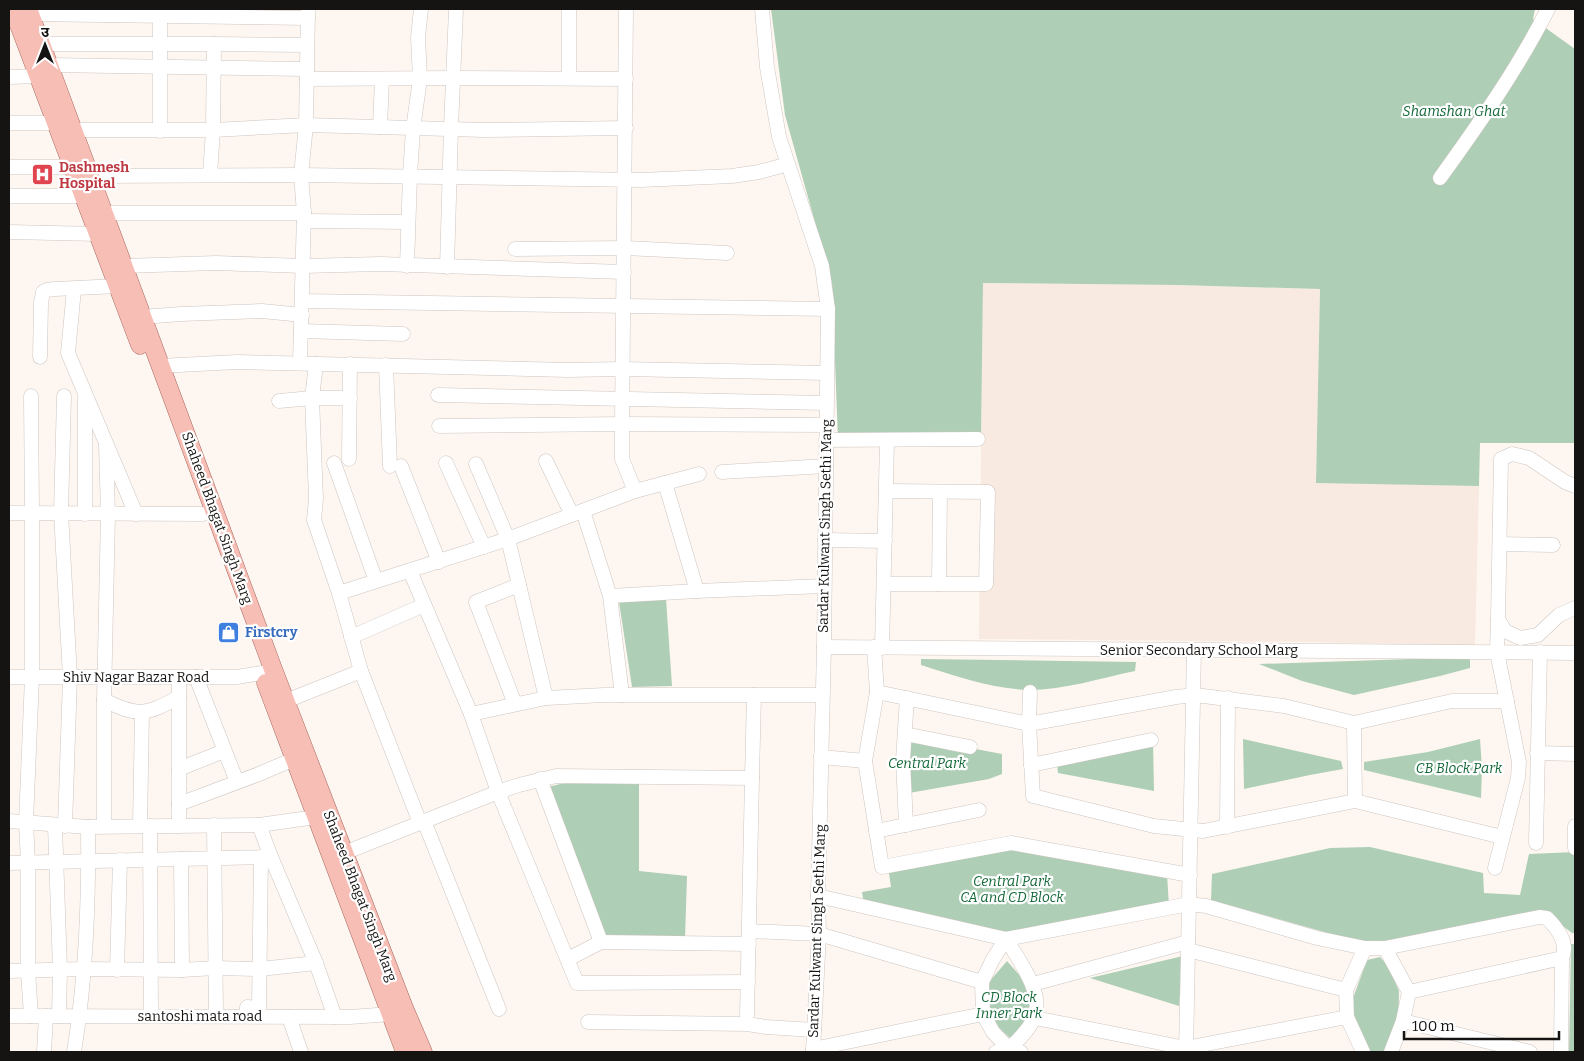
<svg xmlns="http://www.w3.org/2000/svg" width="1584" height="1061" font-family="Bitter,'Noto Sans Devanagari',serif">
<style>
.built{fill:#f8eae0}
.green{fill:#aeceb6}
.lines{fill:none;stroke-linecap:round;stroke-linejoin:round}
.minor-casing{stroke:#cdc5c0;stroke-width:15}
.major-casing{stroke:#a4675d;stroke-width:19}
.minor{stroke:#fff;stroke-width:14}
.major{stroke:#f7beb6;stroke-width:18}
.labels{text-anchor:middle;dominant-baseline:central;stroke-width:4.5;stroke-linejoin:round;paint-order:stroke}
.park-label{font-size:14px;font-style:italic;fill:#146838;stroke:#fff}
.health-label{font-size:14px;font-weight:bold;fill:#be3a42;stroke:#fff;text-anchor:start}
.street-label{font-size:14px;fill:#161412;stroke:#fff}
.shop-label{font-size:14px;font-weight:bold;fill:#366cbe;stroke:#fff;text-anchor:start}
</style>
<rect width="100%" height="100%" fill="#fef7f1"/>
<polygon class="built" points="983,283 1178,285 1320,289 1316,482 1479,486 1475,646 1312,642 979,639"/>
<g class="green">
<polygon points="771,9 1535,9 1533,19 1575,49 1575,443 1480,443 1479,486 1316,483 1320,289 1178,285 983,283 981,442 838,440 832,283 785,115"/>
<polygon points="666,599 672,686 632,687 619,602"/>
<polygon points="1470,657 1470,668 1440,676 1354,695 1302,681 1259,664"/>
<path d="M 921,659 L 1136,662 L 1135,671 C 1101,678 1064,690 1029,690 C 993,689 955,676 921,665 Z"/>
<polygon points="907,736 1002,754 1002,774 989,779 909,793"/>
<polygon points="1153,739 1154,791 1058,773 1057,764"/>
<polygon points="1243,739 1341,761 1343,769 1310,775 1244,789"/>
<polygon points="1480,739 1482,768 1481,798 1364,770 1364,762 1428,752"/>
<polygon points="568,782 639,784 639,871 687,876 685,939 603,942 581,881 568,834 548,787"/>
<polygon points="1009,840 1167,874 1169,906 1005,941 864,904 862,892 891,887 888,867"/>
<polygon points="1370,847 1483,873 1484,893 1520,895 1529,854 1575,852 1575,933 1572,933 1543,911 1381,942 1360,942 1211,900 1212,874 1330,848"/>
<polygon points="1571,944 1575,944 1575,1052 1569,1052"/>
<polygon points="1183,956 1179,1006 1090,978"/>
<polygon points="1380,957 1388,966 1399,991 1398,1037 1388,1050 1383,1052 1369,1052 1354,1023 1353,998 1367,960"/>
<path d="M 1007,961 L 1030,987 C 1030,1011 1032,1022 1010,1038 L 996,1025 L 988,1013 L 989,982 Z"/>
</g>
<g class="lines">
<defs>
<g id="minor">
<polyline points="569,9 569,78"/>
<polyline points="626,9 622,424 622,459 635,491"/>
<polyline points="762,9 767,67 779,137 822,266 828,309 824,647 818,896 819,934 813,1052"/>
<polyline points="30,14 308,18"/>
<polyline points="41,44 214,44 307,45"/>
<polyline points="49,65 307,69"/>
<polyline points="9,77 40,76"/>
<polyline points="307,79 453,78 626,79"/>
<polyline points="9,123 57,123"/>
<polyline points="380,127 382,79"/>
<polyline points="74,130 213,130 306,125 484,130 626,128"/>
<polyline points="160,131 160,9"/>
<polyline points="9,167 74,167"/>
<polyline points="210,175 213,130 214,44"/>
<polyline points="91,176 301,175 641,180 732,176 759,172 788,164"/>
<path d="M 1440,178 C 1479,124 1518,68 1548,9"/>
<polyline points="9,196 84,196"/>
<polyline points="104,213 304,213"/>
<polyline points="304,221 408,222"/>
<polyline points="9,232 98,234"/>
<polyline points="515,249 625,248 727,253"/>
<polyline points="124,266 216,263 303,266 380,264 624,272"/>
<polyline points="407,266 410,176 413,129 420,79 418,37 421,9"/>
<polyline points="447,267 451,128 456,9"/>
<polyline points="74,289 68,353 136,514"/>
<polyline points="302,301 828,309"/>
<polyline points="142,317 181,314 262,311 302,315"/>
<polyline points="301,331 403,334"/>
<polyline points="40,357 41,303 43,292 47,290 55,289 118,286"/>
<polyline points="300,363 304,213 301,175 306,125 308,9"/>
<polyline points="316,364 312,398 316,499 314,520 339,593 361,671 420,823"/>
<polyline points="386,365 390,466"/>
<polyline points="160,366 237,362 568,370 622,369 827,373"/>
<polyline points="438,395 826,403"/>
<polyline points="31,396 32,514 32,677 26,822 28,863 28,971 31,1016"/>
<polyline points="64,396 61,513 70,677 65,826"/>
<polyline points="85,398 85,514"/>
<polyline points="279,401 312,398 350,398"/>
<polyline points="439,426 622,424 826,425"/>
<polyline points="826,440 978,439"/>
<polyline points="349,459 350,364"/>
<polyline points="546,461 572,515"/>
<polyline points="334,463 376,581"/>
<polyline points="446,463 484,547"/>
<polyline points="476,464 508,539 546,698"/>
<polyline points="401,466 439,562"/>
<polyline points="722,472 826,466"/>
<polyline points="665,483 697,591"/>
<polyline points="1575,486 1565,482 1529,458 1512,454 1501,459 1498,619 1505,631 1520,638 1538,635 1559,615 1575,608"/>
<polyline points="583,511 610,596 622,695"/>
<polyline points="9,513 203,514"/>
<polyline points="825,540 885,541"/>
<polyline points="1500,544 1553,545"/>
<polyline points="410,571 471,714"/>
<polyline points="884,584 986,584 988,492 886,491"/>
<polyline points="939,584 940,492"/>
<polyline points="339,593 508,539 635,491 699,474"/>
<polyline points="610,596 697,591 824,586"/>
<polyline points="351,637 424,605"/>
<polyline points="824,647 1575,653"/>
<polyline points="874,647 877,692 1029,724 1176,697 1195,695 1284,706 1354,723 1452,701 1507,701"/>
<polyline points="882,648 887,441"/>
<polyline points="9,677 237,677 262,673 273,669"/>
<polyline points="196,677 237,782"/>
<polyline points="1030,692 1029,724 1033,796 1154,826 1203,831 1355,801 1502,837"/>
<path d="M 104,700 C 138,717 146,715 179,697"/>
<polyline points="286,701 361,671"/>
<polyline points="515,704 476,602 519,585"/>
<polyline points="1354,723 1355,801"/>
<polyline points="905,734 970,747"/>
<polyline points="1537,753 1575,754"/>
<polyline points="821,757 865,761 877,692"/>
<polyline points="865,761 882,867 1011,843 1190,875"/>
<polyline points="1031,765 1151,740"/>
<polyline points="179,769 224,751"/>
<polyline points="540,779 601,942"/>
<polyline points="179,804 259,774 294,759"/>
<polyline points="9,821 88,827 259,825 316,817"/>
<polyline points="424,821 499,1009"/>
<polyline points="214,825 216,1016"/>
<polyline points="906,825 903,760 907,698"/>
<polyline points="55,826 60,969 59,1016"/>
<polyline points="104,826 104,700 108,514 106,444"/>
<polyline points="140,826 142,712"/>
<polyline points="150,826 151,1016"/>
<polyline points="179,826 179,677"/>
<polyline points="1227,827 1228,698"/>
<polyline points="876,831 979,810"/>
<polyline points="1536,843 1540,652"/>
<polyline points="1575,848 1575,826"/>
<polyline points="344,853 498,792 519,785 556,776 752,778 754,695"/>
<polyline points="271,857 316,963 335,1017"/>
<polyline points="181,859 182,970"/>
<polyline points="9,863 271,857 259,825"/>
<polyline points="1495,868 1518,778 1519,762 1497,652 1498,619"/>
<polyline points="818,896 1006,939 1189,904 1206,906 1317,938 1365,948 1346,990 1188,950"/>
<polyline points="749,931 819,934 982,982"/>
<path d="M 1006,939 C 1018,959 1045,994 1034,1018 C 1029,1030 1018,1040 1009,1049 L 993,1032 L 983,1014 L 982,982 L 993,959 Z"/>
<path d="M 1365,948 L 1385,948 L 1539,917 L 1547,918 C 1557,928 1569,943 1562,958 L 1409,992"/>
<polyline points="1385,948 1409,992 1403,1021 1391,1052"/>
<polyline points="568,959 601,942 749,944"/>
<polyline points="117,970 120,860"/>
<polyline points="9,971 84,969 182,970 215,968 260,969 316,963"/>
<polyline points="748,982 577,983 498,792 471,714 546,698 604,695 822,695"/>
<polyline points="1033,984 1188,942"/>
<polyline points="1346,990 1347,1017 1363,1052"/>
<polyline points="247,1011 247,1007 259,1008 261,857"/>
<polyline points="747,1015 752,778"/>
<polyline points="9,1016 350,1017 391,1014"/>
<polyline points="289,1017 301,1052"/>
<polyline points="1035,1018 1186,1048 1347,1017"/>
<polyline points="1403,1021 1530,1052"/>
<polyline points="588,1022 747,1024 766,1027 814,1030"/>
<polyline points="813,1049 983,1014"/>
<polyline points="44,1052 46,1016"/>
<path d="M 74,1052 C 86,978 89,902 88,827"/>
<polyline points="996,1052 1009,1049 1021,1052"/>
<polyline points="1186,1052 1194,650"/>
<polyline points="1561,1052 1562,958"/>
</g>
<g id="major">
<polyline points="13,9 140,345"/>
<polyline points="28,9 273,669 404,1008 423,1052"/>
<polyline points="266,683 405,1052"/>
</g>
</defs>
<use href="#minor" class="minor-casing"/>
<use href="#major" class="major-casing"/>
<use href="#minor" class="minor"/>
<use href="#major" class="major"/>
</g>
<defs>
<symbol id="hospital-square" viewBox="-11 -11 22 22"><rect x="-9" y="-9" width="18" height="18" rx="4" fill="#e0444e" stroke="#fff"/><path d="M-5-5h3v3.5h4V-5h3V5h-3V1.5h-4V5h-3Z" fill="#fff"/></symbol>
<symbol id="shop-square" viewBox="-11 -11 22 22"><rect x="-9" y="-9" width="18" height="18" rx="4" fill="#3f7fe0" stroke="#fff"/><path d="M-5-2.5h2.3a2.7 3.5 0 0 1 5.4 0H5L5.5 6h-11ZM-1.5-2.5h3a1.5 2.3 0 0 0-3 0Z" fill="#fff"/></symbol>
</defs>
<g fill-rule="evenodd">
<use href="#hospital-square" x="30" y="162" width="25" height="25"/>
<use href="#shop-square" x="216" y="620" width="25" height="25"/>
</g>
<g class="labels">
<g class="park-label">
<text x="1454" y="111">Shamshan Ghat</text>
<text x="927" y="763">Central Park</text>
<text x="1459" y="768">CB Block Park</text>
<text x="1012" y="881">Central Park<tspan x="1012" dy="16">CA and CD Block</tspan></text>
<text x="1009" y="997">CD Block<tspan x="1009" dy="16">Inner Park</tspan></text>
</g>
<g class="health-label">
<text x="59" y="167">Dashmesh<tspan x="59" dy="16">Hospital</tspan></text>
</g>
<g class="street-label">
<text transform="translate(217 518) rotate(70)">Shaheed Bhagat Singh Marg</text>
<text transform="translate(825 526) rotate(-89)">Sardar Kulwant Singh Sethi Marg</text>
<text x="1199" y="650">Senior Secondary School Marg</text>
<text x="136" y="677">Shiv Nagar Bazar Road</text>
<text transform="translate(360 896) rotate(69)">Shaheed Bhagat Singh Marg</text>
<text transform="translate(817 931) rotate(-88)">Sardar Kulwant Singh Sethi Marg</text>
<text x="200" y="1016">santoshi mata road</text>
</g>
<g class="shop-label">
<text x="245" y="632">Firstcry</text>
</g>
</g>
<rect width="1584" height="1061" fill="none" stroke="#161412" stroke-width="20"/>
<g transform="translate(45 45)" stroke="#ffffff" stroke-width="4" paint-order="stroke">
<path d="M0-4L9 19L0 12L-9 19Z" fill="#161412"/>
<text y="-8" font-size="14" font-weight="bold" text-anchor="middle" fill="#161412">उ</text>
</g>
<path d="M1404 1031v8h155v-8" fill="none" stroke="#161412" stroke-width="2.5"/>
<text x="1412" y="1031" font-size="15" fill="#161412" stroke="#ffffff" stroke-width="4" paint-order="stroke">100 m</text>
</svg>
